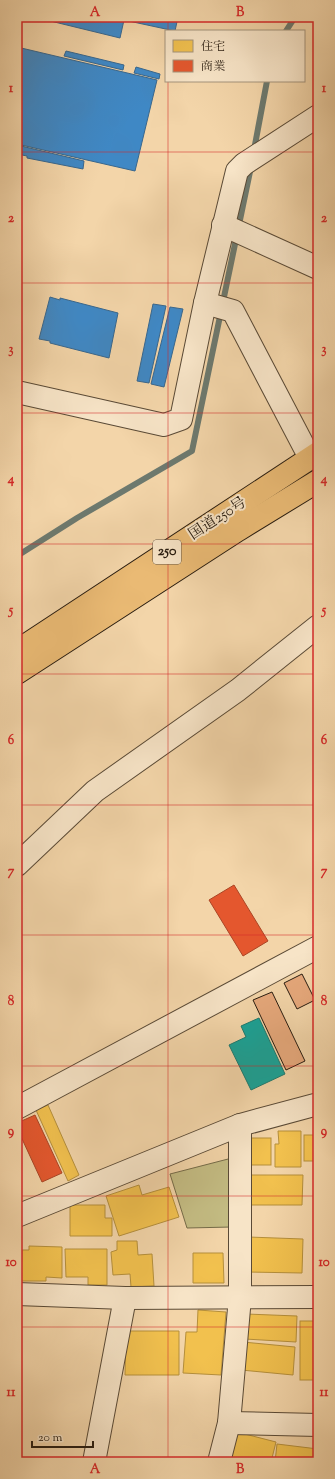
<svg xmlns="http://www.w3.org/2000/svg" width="335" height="1479" font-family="'Sorts Mill Goudy','Noto Serif JP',serif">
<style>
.green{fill:#c3bb82;stroke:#756b48}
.homes{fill:#f2c14e;stroke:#b58f3b}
.shops{fill:#e4572e;stroke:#ab4525}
.schools{fill:#3f88c5;stroke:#38678e}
.public{fill:#17a398;stroke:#1c7a6f}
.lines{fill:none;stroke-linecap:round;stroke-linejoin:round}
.stream{stroke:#6d796e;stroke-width:6}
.building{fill:#e6a87b;stroke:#271b0f}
.minor-casing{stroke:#5a4a36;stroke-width:24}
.highway-casing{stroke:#271b0f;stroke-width:24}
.minor{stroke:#f7e4c7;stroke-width:22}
.highway{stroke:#eaba74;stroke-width:22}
.grid{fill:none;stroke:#d62828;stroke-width:1;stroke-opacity:0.55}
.labels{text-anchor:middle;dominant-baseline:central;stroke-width:4;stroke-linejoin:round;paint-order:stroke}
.shield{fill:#f7e4c7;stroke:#655746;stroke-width:1}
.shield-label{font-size:14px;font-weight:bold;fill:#271b0f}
.street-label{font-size:15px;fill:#271b0f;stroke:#f7e4c7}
.neatline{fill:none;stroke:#d62828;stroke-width:1.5}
.grid-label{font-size:13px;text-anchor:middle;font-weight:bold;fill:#d62828}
</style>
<rect width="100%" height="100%" fill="#f3d5a9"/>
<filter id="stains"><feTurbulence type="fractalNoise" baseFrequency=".005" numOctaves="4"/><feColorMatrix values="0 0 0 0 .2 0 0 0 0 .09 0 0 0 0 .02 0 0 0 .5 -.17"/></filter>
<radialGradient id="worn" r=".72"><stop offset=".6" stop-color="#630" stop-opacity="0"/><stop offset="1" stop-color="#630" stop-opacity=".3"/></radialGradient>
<polygon class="green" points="232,1158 232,1227 187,1228 170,1174"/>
<g class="homes">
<polygon points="48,1105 79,1175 68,1181 36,1110"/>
<polygon points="278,1131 301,1131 301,1167 275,1167 275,1144 279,1144"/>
<rect x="304" y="1135" width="14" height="26"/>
<rect x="246" y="1138" width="25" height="27"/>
<polygon points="245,1175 303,1175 302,1205 245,1205"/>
<polygon points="139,1185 142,1195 169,1187 179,1217 119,1236 106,1196"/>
<polygon points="70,1205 105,1205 105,1218 112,1218 112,1236 70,1236"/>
<polygon points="248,1237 303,1239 302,1273 247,1272"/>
<polygon points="117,1241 137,1241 138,1255 152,1254 154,1286 131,1287 130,1274 113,1275 111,1252 117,1250"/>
<polygon points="29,1246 62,1247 62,1278 46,1277 46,1281 21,1281 22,1250 29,1250"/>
<polygon points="65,1249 107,1249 107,1285 88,1285 88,1277 66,1277"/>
<polygon points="193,1253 223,1253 224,1283 193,1283"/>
<polygon points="198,1310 226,1312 221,1375 183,1373 186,1332 197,1332"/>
<polygon points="246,1314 297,1316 296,1342 245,1339"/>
<rect x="300" y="1321" width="18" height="59"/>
<polygon points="126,1331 179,1331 179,1375 125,1375"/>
<polygon points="243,1342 295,1347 293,1375 241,1370"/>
<polygon points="233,1431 276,1442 271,1462 226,1462"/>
<polygon points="277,1444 318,1449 317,1462 275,1462"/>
</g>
<g class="shops">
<polygon points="234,885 268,941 243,956 209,900"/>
<polygon points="35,1115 62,1173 42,1182 17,1128 17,1123"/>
</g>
<g class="schools">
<polygon points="34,17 178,17 175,31 124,20 120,38"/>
<polygon points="17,47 157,80 135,171 17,144"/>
<polygon points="66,51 124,65 123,70 64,56"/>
<polygon points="136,67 160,74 159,79 134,73"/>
<polygon points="17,145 84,161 83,169 27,158 27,156 17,154"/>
<polygon points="50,297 60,300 60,298 118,313 109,358 50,343 50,341 39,339"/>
<polygon points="153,304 166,306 149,383 137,381"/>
<polygon points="170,307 183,309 164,387 151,384"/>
</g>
<polygon class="public" points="259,1018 285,1074 251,1090 229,1045 246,1037 241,1026"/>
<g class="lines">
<g class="stream">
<polyline points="286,31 295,17"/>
<polyline points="254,150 267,81"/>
<polyline points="17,556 77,518 192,451 251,167"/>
</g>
</g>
<g class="building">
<polygon points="302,974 315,1000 297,1009 284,983"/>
<polygon points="272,992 305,1061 286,1070 253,1000"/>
</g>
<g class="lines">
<defs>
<g id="minor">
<polyline points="223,225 318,268"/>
<polyline points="205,303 233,311 310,458"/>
<polyline points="17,392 164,425 181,419 205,303 237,171 244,164 318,116"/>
<polyline points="17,865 95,791 238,690 318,626"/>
<polyline points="17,1108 318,947"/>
<polyline points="17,1216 240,1125 318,1104"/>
<polyline points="17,1294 125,1298 318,1297"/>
<polyline points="229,1423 318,1425"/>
<polyline points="94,1462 125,1298"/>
<polyline points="219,1462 229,1423 240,1297 240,1125"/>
</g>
<g id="highway">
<polyline points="17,651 318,453"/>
<polyline points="17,673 238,530 318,481"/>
</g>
</defs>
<use href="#minor" class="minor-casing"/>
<use href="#highway" class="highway-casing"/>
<use href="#minor" class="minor"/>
<use href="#highway" class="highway"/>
</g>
<path class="grid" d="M 168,17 L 168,31M 168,81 L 168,1462M 17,152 L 318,152M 17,283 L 318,283M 17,413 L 318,413M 17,544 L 318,544M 17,674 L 318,674M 17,805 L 318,805M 17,935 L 318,935M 17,1066 L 318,1066M 17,1196 L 318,1196M 17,1327 L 318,1327"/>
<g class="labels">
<rect class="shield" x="153" y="540" width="28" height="24" rx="3"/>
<g class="shield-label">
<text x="167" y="552">250</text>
</g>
<g class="street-label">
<text transform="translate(218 519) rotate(-33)">国道250号</text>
</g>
</g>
<rect width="335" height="1479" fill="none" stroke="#f3d5a9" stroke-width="44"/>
<rect x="165" y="30" width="140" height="52" fill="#f7e4c7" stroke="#a4947d"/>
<rect x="173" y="40" width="20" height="12" fill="#f2c14e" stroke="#a4947d"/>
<text x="201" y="50" font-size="12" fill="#271b0f">住宅</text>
<rect x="173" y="60" width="20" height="12" fill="#e4572e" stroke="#a4947d"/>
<text x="201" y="70" font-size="12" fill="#271b0f">商業</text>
<path d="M32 1441v6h61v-6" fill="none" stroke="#271b0f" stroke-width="2"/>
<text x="38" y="1441" font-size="12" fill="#271b0f" stroke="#f7e4c7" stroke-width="3" paint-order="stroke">20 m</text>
<rect x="22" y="22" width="291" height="1435" class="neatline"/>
<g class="grid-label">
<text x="95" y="16">A</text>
<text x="240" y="16">B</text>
<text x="11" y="92">1</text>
<text x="324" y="92">1</text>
<text x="11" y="222">2</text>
<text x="324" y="222">2</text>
<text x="11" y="353">3</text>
<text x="324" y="353">3</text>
<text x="11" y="483">4</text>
<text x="324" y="483">4</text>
<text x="11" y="614">5</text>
<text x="324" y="614">5</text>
<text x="11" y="744">6</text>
<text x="324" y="744">6</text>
<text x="11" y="875">7</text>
<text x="324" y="875">7</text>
<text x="11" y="1005">8</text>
<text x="324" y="1005">8</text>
<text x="11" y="1135">9</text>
<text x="324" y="1135">9</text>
<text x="11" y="1266">10</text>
<text x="324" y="1266">10</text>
<text x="11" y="1396">11</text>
<text x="324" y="1396">11</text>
<text x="95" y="1473">A</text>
<text x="240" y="1473">B</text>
</g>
<rect width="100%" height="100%" filter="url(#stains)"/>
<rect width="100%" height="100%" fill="url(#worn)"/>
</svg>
